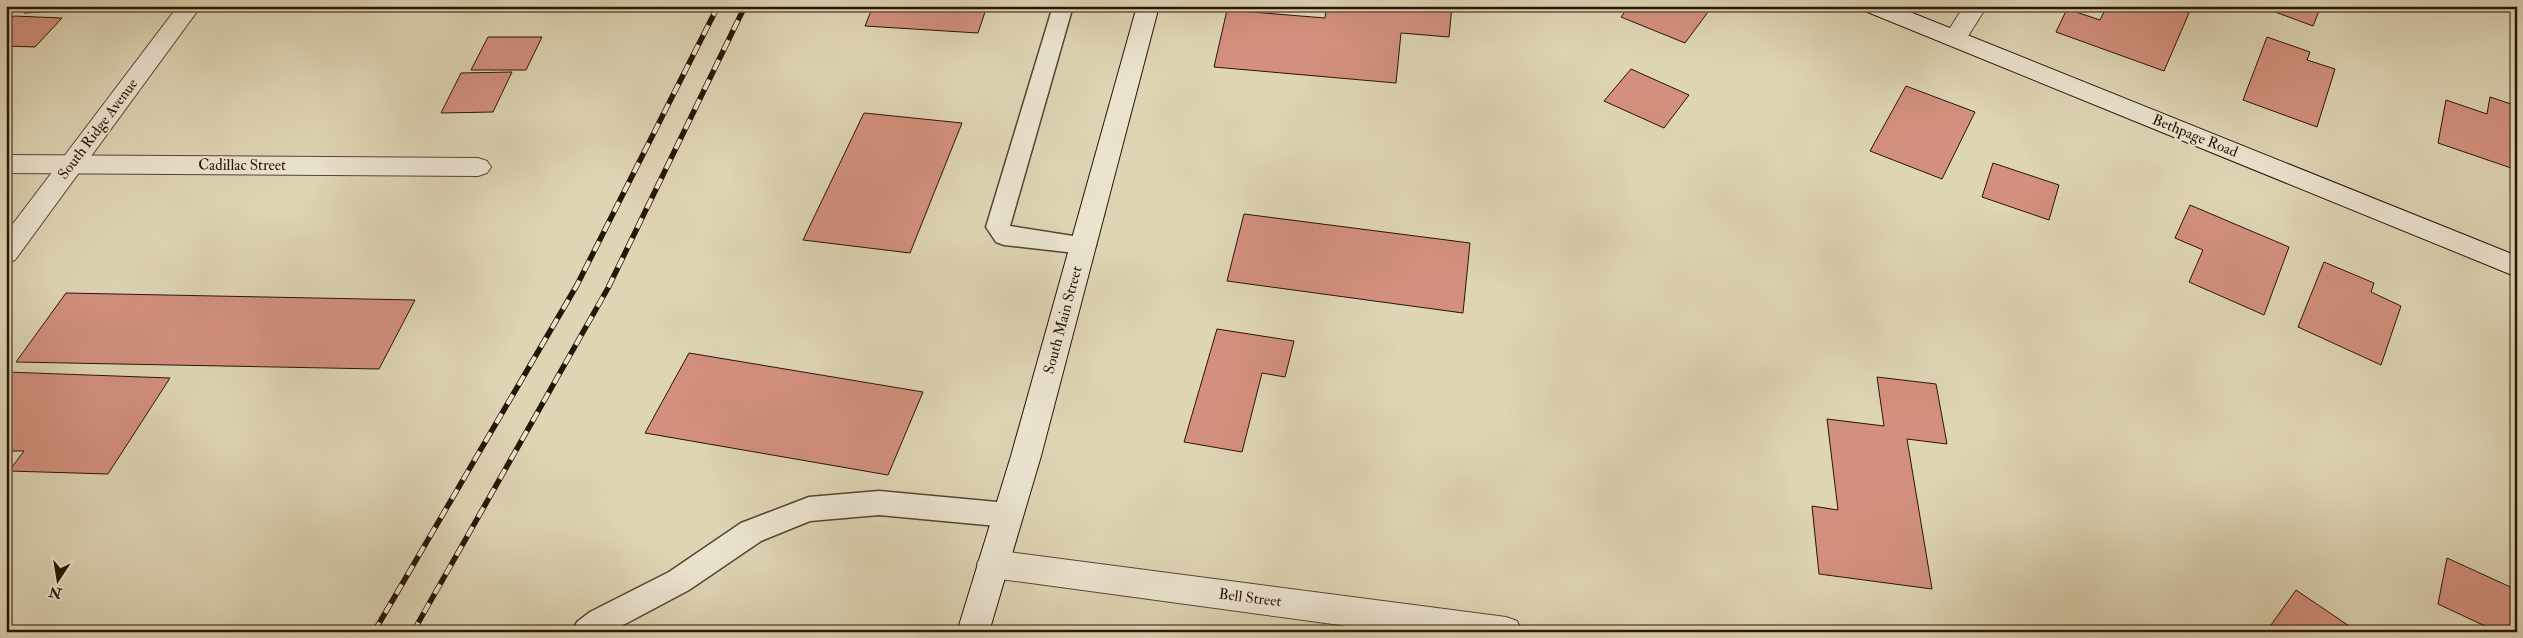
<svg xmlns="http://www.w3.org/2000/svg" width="2523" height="638" font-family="'IM FELL Double Pica',serif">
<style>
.building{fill:#d3907e;stroke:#2a1405}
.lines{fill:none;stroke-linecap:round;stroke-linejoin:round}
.service-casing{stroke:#574431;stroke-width:3}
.minor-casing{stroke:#574431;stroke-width:2}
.tertiary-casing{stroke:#574431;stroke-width:2}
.secondary-casing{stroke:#2a1405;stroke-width:2}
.service{fill:#eae4cf;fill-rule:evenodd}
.minor{fill:#eae4cf;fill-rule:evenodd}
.tertiary{fill:#eae4cf;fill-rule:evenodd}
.secondary{fill:#eae4cf;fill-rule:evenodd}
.rail-casing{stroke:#2a1405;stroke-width:5.5}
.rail{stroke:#eae4cf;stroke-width:4;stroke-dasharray:11;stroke-linecap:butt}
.labels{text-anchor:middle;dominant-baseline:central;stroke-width:4;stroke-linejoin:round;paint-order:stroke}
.street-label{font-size:15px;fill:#2a1405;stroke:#eae4cf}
</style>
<rect width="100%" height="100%" fill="#ded5b5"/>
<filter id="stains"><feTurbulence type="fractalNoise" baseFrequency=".004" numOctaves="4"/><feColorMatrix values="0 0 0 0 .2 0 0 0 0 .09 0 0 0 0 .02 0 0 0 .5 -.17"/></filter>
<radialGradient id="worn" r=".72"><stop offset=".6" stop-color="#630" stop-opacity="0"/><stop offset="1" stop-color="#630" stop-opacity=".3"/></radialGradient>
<g class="building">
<polygon points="29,6 91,6 88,10 24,13"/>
<polygon points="397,6 467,6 466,9"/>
<polygon points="873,6 987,6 978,33 865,26"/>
<polygon points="1327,6 1452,6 1449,37 1401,33 1396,83 1214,67 1227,10 1325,18"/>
<polygon points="1629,6 1706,6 1711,8 1685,43 1621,17"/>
<polygon points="2107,6 2171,6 2189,13 2164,71 2056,32 2067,9 2100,20"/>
<polygon points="2259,6 2321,6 2313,26"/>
<polygon points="14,16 62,18 35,47 6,46 6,24"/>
<polygon points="488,37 542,37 526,70 471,70"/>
<polygon points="2267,37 2310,52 2307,60 2335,69 2317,127 2243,100"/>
<polygon points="1631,69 1689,95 1664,128 1604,101"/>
<polygon points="512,72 493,112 441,113 461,73"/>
<polygon points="1906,86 1975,112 1942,179 1870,151"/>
<polygon points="2490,97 2517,106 2517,170 2438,143 2446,100 2487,114"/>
<polygon points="864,113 962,123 910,253 803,240"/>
<polygon points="1993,163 2059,185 2049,220 1982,197"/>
<polygon points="2190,205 2289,247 2264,315 2189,282 2203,250 2175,238"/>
<polygon points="1244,214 1470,243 1463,313 1227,281"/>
<polygon points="2324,262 2374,283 2371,292 2401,306 2381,365 2298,327"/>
<polygon points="66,293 415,300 379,369 16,362"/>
<polygon points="1217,329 1294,341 1285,377 1262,373 1242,452 1184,442"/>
<polygon points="689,353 923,392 888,475 645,433"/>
<polygon points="6,372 170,378 108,474 9,471 24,451 6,451"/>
<polygon points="1877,377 1936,384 1947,444 1907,439 1932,589 1819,574 1812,506 1838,510 1827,419 1884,426"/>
<polygon points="2447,558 2517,590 2517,632 2498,632 2438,604"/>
<polygon points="2296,590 2358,632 2266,632"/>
</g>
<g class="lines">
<defs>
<g id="service">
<polygon points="1053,6 1073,6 1010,226 1092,239 1096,245 1092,251 1084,254 1004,245 996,242 986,227"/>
<polygon points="879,491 1008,503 1018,506 1022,515 1018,524 1008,527 879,515 810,521 761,541 689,590 610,632 572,632 577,622 590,612 669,572 741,523 809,497"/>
</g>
<g id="minor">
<polygon points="6,155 478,158 487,161 491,167 487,173 478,176 6,173"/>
<polygon points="993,550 1506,617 1517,621 1522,632 1392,632 993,578 982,574 977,564 982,554"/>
</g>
<g id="tertiary">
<polygon points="178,6 201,6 15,260 6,263 6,233"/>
<polygon points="1964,6 1987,6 1963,44 1955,47 1947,44 1943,39"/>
</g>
<g id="secondary">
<polygon points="1137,6 1159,6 1041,456 989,632 957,632 1011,456"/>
<polygon points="1862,6 1895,6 2517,256 2517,277 1865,11"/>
</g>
</defs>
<use href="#service" class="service-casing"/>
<use href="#minor" class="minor-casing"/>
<use href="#tertiary" class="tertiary-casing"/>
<use href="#secondary" class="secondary-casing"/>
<use href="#service" class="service"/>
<use href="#minor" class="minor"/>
<use href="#tertiary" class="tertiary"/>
<use href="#secondary" class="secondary"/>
<defs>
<g id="rail">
<polyline points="374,632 577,285 718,6"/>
<polyline points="413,632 608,288 745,6"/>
</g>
</defs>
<use href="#rail" class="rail-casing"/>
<use href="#rail" class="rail"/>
</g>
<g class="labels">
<g class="street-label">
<text transform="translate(98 129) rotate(-53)">South Ridge Avenue</text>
<text transform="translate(2195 136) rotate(22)">Bethpage Road</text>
<text x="242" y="165">Cadillac Street</text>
<text transform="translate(1063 320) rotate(-75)">South Main Street</text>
<text transform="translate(1250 598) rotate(7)">Bell Street</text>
</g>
</g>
<rect width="2523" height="638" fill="none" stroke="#ded5b5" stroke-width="25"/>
<rect x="8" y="8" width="2508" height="623" fill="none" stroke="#2a1405" stroke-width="2.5"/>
<rect x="12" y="12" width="2498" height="613" fill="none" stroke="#2a1405"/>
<g transform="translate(58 580) rotate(192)" stroke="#eae4cf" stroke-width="4" paint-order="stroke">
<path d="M0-4L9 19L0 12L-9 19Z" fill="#2a1405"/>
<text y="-8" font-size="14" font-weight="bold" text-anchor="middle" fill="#2a1405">N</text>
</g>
<rect width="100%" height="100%" filter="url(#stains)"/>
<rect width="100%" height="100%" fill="url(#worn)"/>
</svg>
